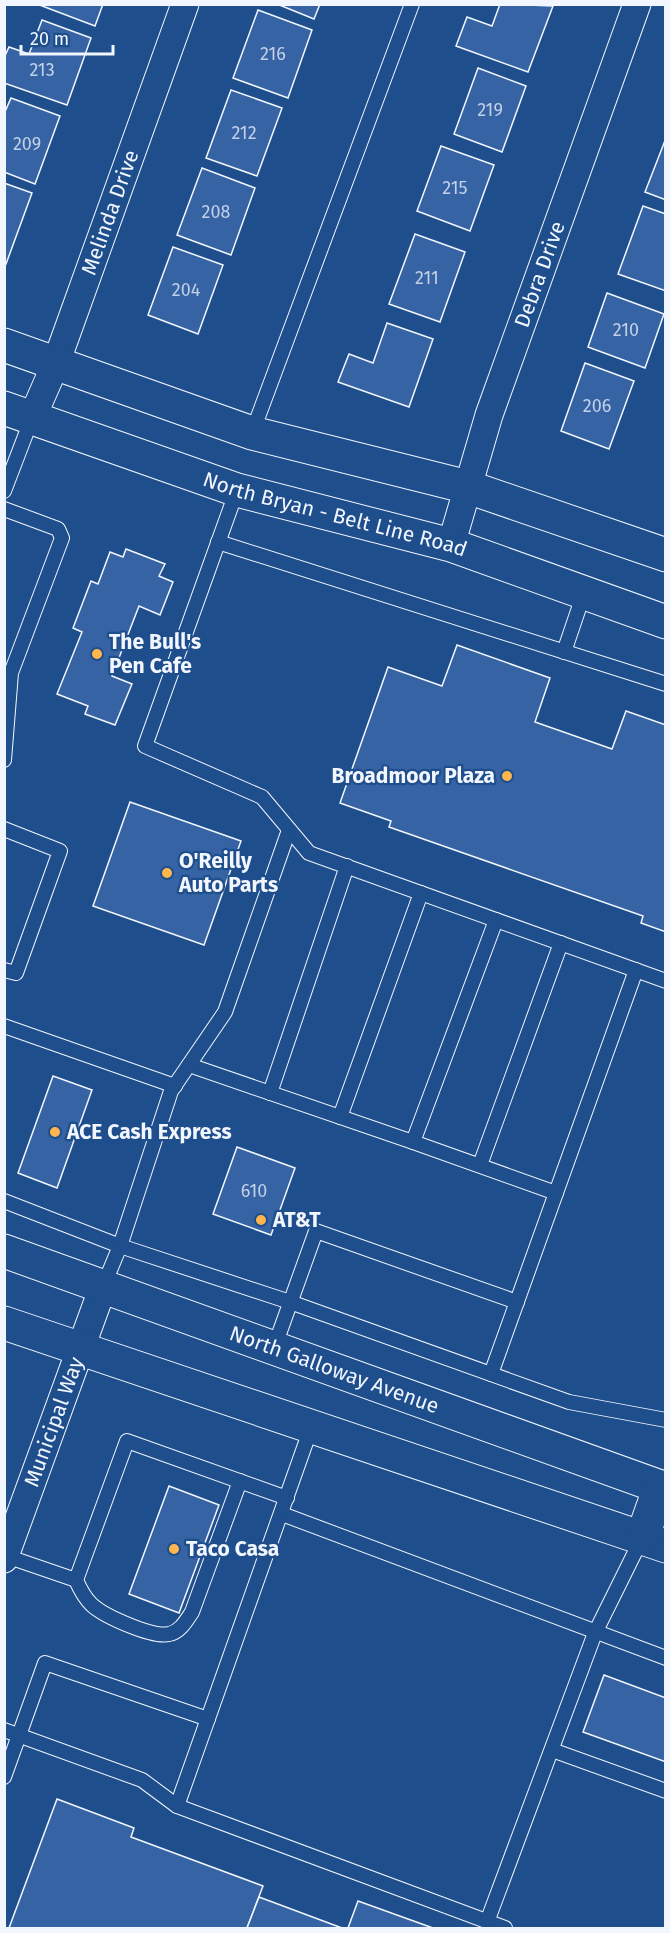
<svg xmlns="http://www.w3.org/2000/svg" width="670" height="1933" font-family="'Fira Sans',sans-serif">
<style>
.building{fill:#3563a3;stroke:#f2f6ff;stroke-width:1.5}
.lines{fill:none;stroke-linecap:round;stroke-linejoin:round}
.service-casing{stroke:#f2f6ff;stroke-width:16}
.minor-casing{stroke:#f2f6ff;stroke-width:29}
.secondary-casing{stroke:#f2f6ff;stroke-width:35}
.primary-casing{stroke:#f2f6ff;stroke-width:35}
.service{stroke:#1f4e8c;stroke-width:14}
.minor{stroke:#1f4e8c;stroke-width:27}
.secondary{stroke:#1f4e8c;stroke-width:33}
.primary{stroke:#1f4e8c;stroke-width:33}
.poi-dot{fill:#ffb74d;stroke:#1f4e8c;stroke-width:2}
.labels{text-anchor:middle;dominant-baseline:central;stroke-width:4.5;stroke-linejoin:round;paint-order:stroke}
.number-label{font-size:18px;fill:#c3d1e8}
.street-label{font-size:21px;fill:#f2f6ff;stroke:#1f4e8c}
.poi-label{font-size:21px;font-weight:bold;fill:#f2f6ff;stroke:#1f4e8c;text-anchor:start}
</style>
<rect width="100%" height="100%" fill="#1f4e8c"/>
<g class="building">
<polygon points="37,4 103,4 95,26"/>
<polygon points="277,4 320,4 314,19"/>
<polygon points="500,4 553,6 528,72 456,46 467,17 492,26"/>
<polygon points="258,10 312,30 288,98 233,78"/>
<polygon points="42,20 91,38 67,105 4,83 4,58 9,47 29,54"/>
<polygon points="478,68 526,86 502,152 454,134"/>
<polygon points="231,90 282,108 257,176 206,158"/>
<polygon points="11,98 60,116 35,184 4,172 4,114"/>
<polygon points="666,138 666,200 645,192"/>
<polygon points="441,146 494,165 470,231 417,211"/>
<polygon points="202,168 255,188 231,255 177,235"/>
<polygon points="4,183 32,193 6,264 4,263"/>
<polygon points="643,206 666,214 666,291 618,274"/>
<polygon points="415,234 465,252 440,322 389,304"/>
<polygon points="173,247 223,265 198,334 148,315"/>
<polygon points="607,293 664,314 645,368 588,347"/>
<polygon points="387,323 433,339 409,407 338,382 349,354 373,363"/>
<polygon points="585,363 634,381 609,449 561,431"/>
<polygon points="126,549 165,564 159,576 173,582 160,615 139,606 112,676 132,684 115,725 85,714 88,706 57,694 82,632 73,628 91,581 98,584 110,552 123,557"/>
<polygon points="457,645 550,678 535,722 612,749 626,711 666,725 666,932 641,923 643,916 389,827 391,821 340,803 388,667 442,686"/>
<polygon points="130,802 241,841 204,945 93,906"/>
<polygon points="53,1076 92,1090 57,1188 18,1173"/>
<polygon points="237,1147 295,1168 271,1235 213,1214"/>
<polygon points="169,1486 219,1505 179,1613 129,1594"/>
<polygon points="604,1675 666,1698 666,1762 583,1732"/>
<polygon points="57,1799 134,1828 131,1837 263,1886 247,1928 9,1928"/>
<polygon points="259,1897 342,1928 247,1928"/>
<polygon points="358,1901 433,1928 348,1928"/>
</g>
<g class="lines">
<defs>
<g id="service">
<polyline points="252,433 412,4"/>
<polyline points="237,490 145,746 262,797 309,853 666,981"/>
<polyline points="4,491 32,418"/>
<polyline points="4,509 58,529 62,538 11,673 4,760"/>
<polyline points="218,542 666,684"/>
<polyline points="564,652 584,593"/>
<polyline points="4,829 60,851 16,973 4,970"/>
<polyline points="4,1026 175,1086"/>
<polyline points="189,1065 413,1142 496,920"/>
<polyline points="270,1093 347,866"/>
<polyline points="340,1117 421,893"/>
<polyline points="413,1142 556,1193"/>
<polyline points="480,1165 561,943"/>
<polyline points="4,1201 120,1246 290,1302 569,1402 666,1420"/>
<polyline points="103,1287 120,1246 171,1091 225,1012 289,830"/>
<polyline points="274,1348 316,1231 517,1302"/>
<polyline points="491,1374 636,970"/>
<polyline points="282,1514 666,1658"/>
<polyline points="6,1556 76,1580 127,1441 287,1498"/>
<path d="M 76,1580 C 80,1589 84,1597 91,1604 C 103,1616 153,1638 169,1634 C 180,1632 186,1621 192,1612 L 240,1481"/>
<polyline points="4,1730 142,1780 177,1806 505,1928"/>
<polyline points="552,1750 666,1791"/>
<polyline points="4,1777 45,1663 208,1719"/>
<polyline points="177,1806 311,1428"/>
<polyline points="487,1922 595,1633 642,1538"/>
</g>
<g id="minor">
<path id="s1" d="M 32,418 L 56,363 L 185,4"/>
<path id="s2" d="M 451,545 L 489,415 L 637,4"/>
<path id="s3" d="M 4,1559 L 103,1287"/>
</g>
<g id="secondary">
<path id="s4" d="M 4,1251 L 666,1489"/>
<polyline points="4,1323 666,1546"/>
<polyline points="642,1538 660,1487"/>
</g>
<g id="primary">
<polyline points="4,345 252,433 468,487 666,555"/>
<path id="s5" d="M 4,408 L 237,490 L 451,545 L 666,622"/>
</g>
</defs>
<use href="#service" class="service-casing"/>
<use href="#minor" class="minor-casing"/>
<use href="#secondary" class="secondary-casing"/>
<use href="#primary" class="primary-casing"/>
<use href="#service" class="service"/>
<use href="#minor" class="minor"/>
<use href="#secondary" class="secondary"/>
<use href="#primary" class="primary"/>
</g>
<g class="poi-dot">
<circle cx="97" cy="654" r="6"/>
<circle cx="507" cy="776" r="6"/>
<circle cx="167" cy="873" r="6"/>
<circle cx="55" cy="1132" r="6"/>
<circle cx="261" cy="1220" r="6"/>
<circle cx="174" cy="1549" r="6"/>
</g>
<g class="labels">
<g class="number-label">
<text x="273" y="54">216</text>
<text x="42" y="70">213</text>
<text x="490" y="110">219</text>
<text x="244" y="133">212</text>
<text x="27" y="144">209</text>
<text x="455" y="188">215</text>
<text x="216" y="212">208</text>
<text x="427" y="278">211</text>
<text x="186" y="290">204</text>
<text x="626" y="330">210</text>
<text x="597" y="406">206</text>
<text x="254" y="1191">610</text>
</g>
<g class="street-label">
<text stroke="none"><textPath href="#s1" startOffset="220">Melinda Drive</textPath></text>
<text stroke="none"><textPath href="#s2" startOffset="285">Debra Drive</textPath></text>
<text stroke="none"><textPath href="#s5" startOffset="348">North Bryan - Belt Line Road</textPath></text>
<text stroke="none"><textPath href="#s4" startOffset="351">North Galloway Avenue</textPath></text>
<text stroke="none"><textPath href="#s3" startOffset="146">Municipal Way</textPath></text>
</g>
<g class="poi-label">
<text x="109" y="642">The Bull's<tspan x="109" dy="24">Pen Cafe</tspan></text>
<text x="495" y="776" text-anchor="end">Broadmoor Plaza</text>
<text x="179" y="861">O'Reilly<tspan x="179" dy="24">Auto Parts</tspan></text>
<text x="67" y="1132">ACE Cash Express</text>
<text x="273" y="1220">AT&amp;T</text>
<text x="186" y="1549">Taco Casa</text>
</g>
</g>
<rect width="670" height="1933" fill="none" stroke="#f2f6ff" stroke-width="12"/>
<path d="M21 45v9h92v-9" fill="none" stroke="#f2f6ff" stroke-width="3"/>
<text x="30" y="45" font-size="18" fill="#f2f6ff" stroke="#1f4e8c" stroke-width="4.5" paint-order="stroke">20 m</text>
</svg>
